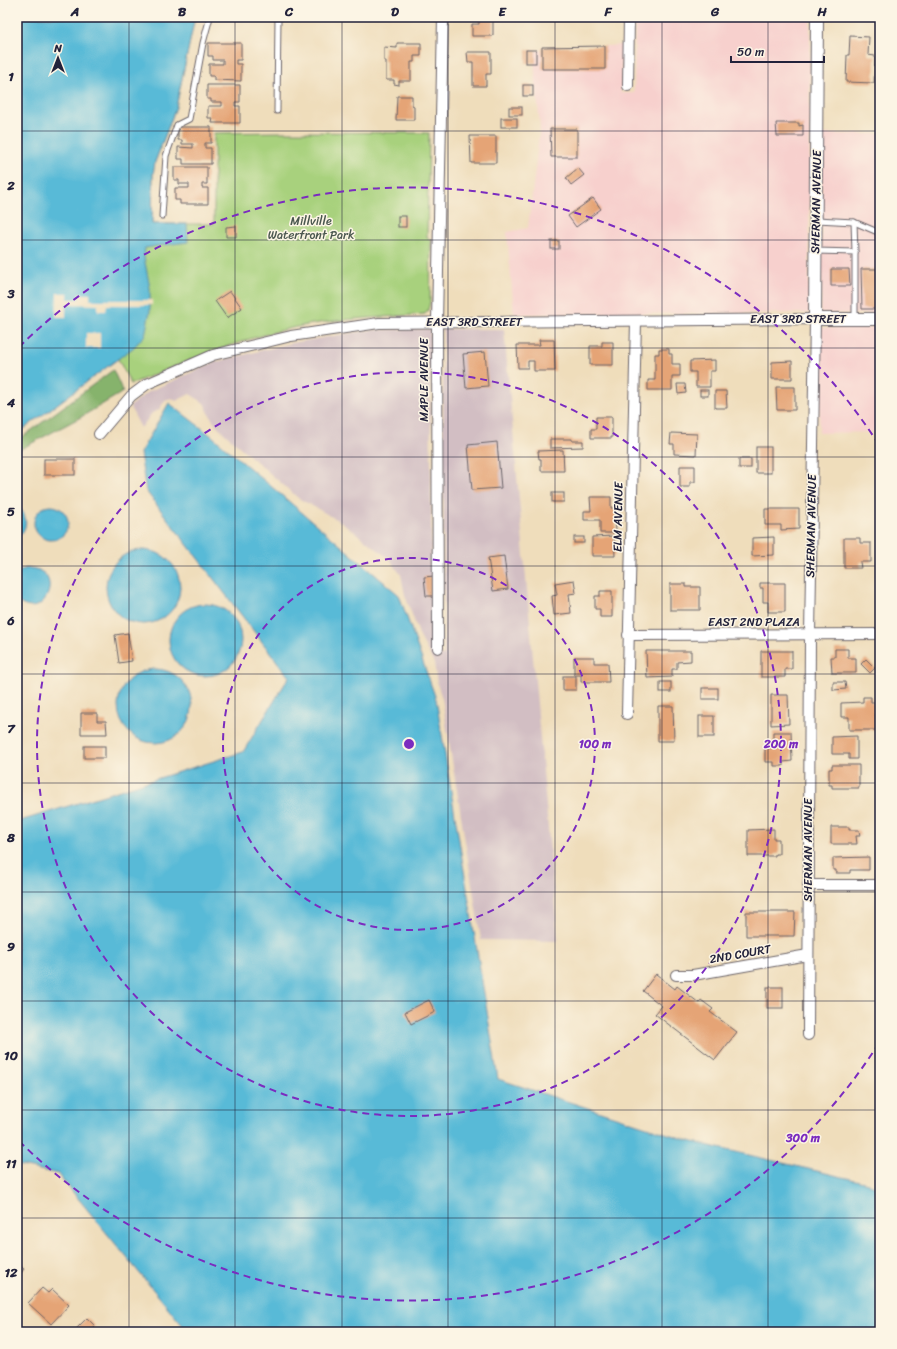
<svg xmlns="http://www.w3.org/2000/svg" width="897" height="1349" font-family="Sriracha,sans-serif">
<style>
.built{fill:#f7d0cd}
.industrial{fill:#d2bec3}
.green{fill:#a8d17d;stroke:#657a5c}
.forest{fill:#86b36c;stroke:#546a54}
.water{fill:#59bad7;stroke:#3e6e89}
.pier{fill:#efddbb}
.building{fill:#e5a476}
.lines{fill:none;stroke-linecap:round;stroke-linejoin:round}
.service-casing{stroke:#6a6368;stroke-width:7}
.minor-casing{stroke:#6a6368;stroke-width:12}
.tertiary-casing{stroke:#6a6368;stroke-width:14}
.service{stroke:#fff;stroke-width:5}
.minor{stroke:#fff;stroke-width:10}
.tertiary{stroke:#fff;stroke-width:12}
.grid{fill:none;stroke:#22223b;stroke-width:1;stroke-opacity:0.55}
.ring{fill:none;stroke:#7b2cbf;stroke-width:2;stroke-dasharray:7 5}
.labels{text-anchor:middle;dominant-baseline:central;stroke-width:3;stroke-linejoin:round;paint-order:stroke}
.street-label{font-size:12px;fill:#22223b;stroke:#fcf5e5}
.park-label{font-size:12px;fill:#4a574f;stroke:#fcf5e5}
.centre{fill:#7b2cbf;stroke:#fcf5e5;stroke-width:2}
.ring-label{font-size:12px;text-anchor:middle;font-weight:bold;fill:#7b2cbf;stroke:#fcf5e5;stroke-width:3;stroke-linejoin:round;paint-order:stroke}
.neatline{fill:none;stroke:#22223b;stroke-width:1.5}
.grid-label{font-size:13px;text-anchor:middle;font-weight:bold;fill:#22223b}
</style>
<rect width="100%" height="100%" fill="#fcf5e5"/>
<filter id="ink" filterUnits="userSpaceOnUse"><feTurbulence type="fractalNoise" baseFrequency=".025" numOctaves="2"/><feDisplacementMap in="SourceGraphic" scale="8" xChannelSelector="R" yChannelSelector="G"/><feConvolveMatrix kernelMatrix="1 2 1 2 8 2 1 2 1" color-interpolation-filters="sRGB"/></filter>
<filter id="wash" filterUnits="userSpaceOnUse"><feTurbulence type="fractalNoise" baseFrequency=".012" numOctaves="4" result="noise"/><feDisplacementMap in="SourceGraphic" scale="16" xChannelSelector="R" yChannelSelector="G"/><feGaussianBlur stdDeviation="0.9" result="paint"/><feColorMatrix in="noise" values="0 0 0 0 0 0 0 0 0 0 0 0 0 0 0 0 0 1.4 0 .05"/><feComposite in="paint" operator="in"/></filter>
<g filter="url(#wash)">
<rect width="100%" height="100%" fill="#efddbb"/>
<g class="built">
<polygon points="635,17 810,17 809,313 514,314 507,232 528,228 540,127 533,51 622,45 621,93 634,93"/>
<polygon points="822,134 880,134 880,314 821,313"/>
<polygon points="821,328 880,328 880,432 819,433"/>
</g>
<polygon class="industrial" points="430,329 432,655 444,655 443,329 504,329 558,941 481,940 442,698 437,684 434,663 420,637 405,595 401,575 390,559 343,523 298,498 224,433 213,421 204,403 190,394 176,401 172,398 165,400 159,410 152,413 141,428 130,407 135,402 150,391 215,362 292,343 370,330"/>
<path class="green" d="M 195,17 L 176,107 L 155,162 L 153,174 L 152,224 L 214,224 L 214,133 L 286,132 L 429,133 L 427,238 L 431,241 L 430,302 L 428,310 L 425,314 C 381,318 335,318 292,328 C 236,340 183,363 131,384 L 117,357 L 17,253 Z"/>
<polygon class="forest" points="113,370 123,392 81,417 17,451 17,441"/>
<g class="water">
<polygon points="17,17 195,17 176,107 155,162 153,174 152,224 187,224 188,242 164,245 145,248 144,257 150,288 150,311 145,335 134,347 17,434"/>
<polygon points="169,403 213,437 399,595 436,699 498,1079 693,1142 868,1183 880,1191 880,1332 188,1332 58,1174 17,1165 17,822 243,752 289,677 146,491 140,453"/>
<circle cx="51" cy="523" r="17"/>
<path d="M 17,506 C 28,514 29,530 17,537 Z"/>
<circle cx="143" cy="587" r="37"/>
<path d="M 30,568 C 67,572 44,624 17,601 L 17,573 L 24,569 Z"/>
<circle cx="205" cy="640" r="36"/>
<circle cx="155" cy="706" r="37"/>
</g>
<g class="pier">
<polygon points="57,293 68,293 68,299 79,299 79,294 90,294 90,300 152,300 152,305 107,305 106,311 98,311 98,305 66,304 66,317 56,317"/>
<rect x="86" y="333" width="14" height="15"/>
</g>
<g id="blocks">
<g class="building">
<polygon points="479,17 493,17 493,36 472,36 472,24 479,24"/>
<polygon points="850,36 869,37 868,55 875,56 874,83 846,82 847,55 849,55"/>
<polygon points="208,43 241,43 241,60 236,60 236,64 241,64 241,81 214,80 214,76 209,76 209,64 223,64 223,60 213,60 213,56 208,56"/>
<polygon points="397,43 421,43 421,56 414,56 414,62 411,62 411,81 399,81 399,85 394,84 394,80 386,80 386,61 384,61 384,47 397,48"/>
<polygon points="605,46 605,69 542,69 542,47"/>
<rect x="526" y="50" width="10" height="13"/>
<polygon points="467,52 491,52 491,74 486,74 486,86 473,86 473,62 468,62"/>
<polygon points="207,85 240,85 240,102 235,102 235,106 240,106 240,123 212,123 213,118 208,118 208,106 222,106 222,102 211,102 211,99 207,99"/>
<rect x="523" y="85" width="10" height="11"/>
<polygon points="397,96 412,96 412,105 414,106 414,120 396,120"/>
<rect x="509" y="107" width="13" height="8"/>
<rect x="501" y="118" width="16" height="9"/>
<polygon points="776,123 799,123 799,126 803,125 803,136 777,136"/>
<polygon points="178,127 211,127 211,143 205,143 205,148 211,148 211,164 183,164 183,159 178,159 178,147 193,148 193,144 182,144 182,140 178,140"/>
<polygon points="550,129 577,129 577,157 551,157"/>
<polygon points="470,136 496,136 496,163 471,163"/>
<polygon points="174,167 207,167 207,184 202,184 202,188 208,188 208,204 180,204 180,200 175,200 175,188 189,188 189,184 179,184 179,180 174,180"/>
<polygon points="578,168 584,175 571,185 566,178"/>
<polygon points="593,198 601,209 576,227 568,216"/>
<rect x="398" y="216" width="8" height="11"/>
<polygon points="236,226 236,237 226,237 226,227"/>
<rect x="551" y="241" width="8" height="8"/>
<polygon points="831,269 849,269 850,286 831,286"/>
<polygon points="861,269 880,269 880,309 862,309"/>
<polygon points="230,291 242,308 227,318 215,301"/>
<polygon points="539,340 554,340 555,371 534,371 534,361 528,361 528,368 518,368 517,345 540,345"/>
<polygon points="602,342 613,342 613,365 590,365 590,346 602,346"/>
<polygon points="659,349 669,349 669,354 672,354 672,364 680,364 680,376 672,376 672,390 648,390 648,380 655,380 655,354 659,354"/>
<polygon points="485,352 488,386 466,388 463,354"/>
<polygon points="715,360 715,371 710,371 710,387 696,387 696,372 690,372 690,361"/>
<polygon points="792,361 792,379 772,379 772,362"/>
<polygon points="677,384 685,384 686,393 678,394"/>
<polygon points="776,387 795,387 795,410 777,410"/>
<rect x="700" y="390" width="8" height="6"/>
<polygon points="715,391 726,391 727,408 715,408"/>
<polygon points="596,417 612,417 612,438 591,438 591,429 596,429"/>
<polygon points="671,433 697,434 696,455 674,454 674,444 670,444"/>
<polygon points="550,439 572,439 572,441 583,441 583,447 550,448"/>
<polygon points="497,442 501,488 472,490 468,445"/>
<rect x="756" y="447" width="15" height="26"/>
<polygon points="563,450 564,471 541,471 541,459 539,459 538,451"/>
<rect x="44" y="459" width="31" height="16"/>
<rect x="739" y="459" width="12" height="9"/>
<polygon points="680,466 695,466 695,482 690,482 690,487 680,487"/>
<rect x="552" y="493" width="12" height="9"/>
<polygon points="590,497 611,497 611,508 615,508 616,533 600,533 600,520 584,520 584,511 591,511"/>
<polygon points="765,509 799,509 799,529 781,530 781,525 765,525"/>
<polygon points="614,536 615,556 592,556 592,537"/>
<rect x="574" y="537" width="10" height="6"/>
<polygon points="774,537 774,555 752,556 752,538"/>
<polygon points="844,538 860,538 860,543 871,543 871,562 860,562 861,568 844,568"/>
<polygon points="504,556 508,589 493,591 488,558"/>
<polygon points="434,576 436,596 426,596 424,577"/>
<polygon points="574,580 576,593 569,594 571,613 554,615 552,596 557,595 555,583"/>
<polygon points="760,583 785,583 785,612 768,612 768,602 763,602 763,588 760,588"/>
<polygon points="670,584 686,584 686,587 700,587 700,610 670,610"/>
<polygon points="600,591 612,591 612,617 600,617 600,609 595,609 595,596 600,596"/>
<polygon points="128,633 132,661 119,663 115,635"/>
<polygon points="835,649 848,649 848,658 856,658 856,673 832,673 831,657 835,657"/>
<polygon points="646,651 691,651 691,661 677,662 677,669 672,669 672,677 647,678"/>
<polygon points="761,651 792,651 792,669 785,669 785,677 761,677"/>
<polygon points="574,657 594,657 594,663 608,663 609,682 581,682 581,675 574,675"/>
<polygon points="866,659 875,668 870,673 861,664"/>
<rect x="563" y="676" width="13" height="14"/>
<polygon points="877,681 880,681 880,699 878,699"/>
<rect x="660" y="682" width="11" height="10"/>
<polygon points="833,682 845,682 846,689 833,690"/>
<rect x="702" y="688" width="16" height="11"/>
<polygon points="771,695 788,695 789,724 771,725"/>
<polygon points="863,697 871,697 871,702 875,702 876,730 849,730 849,717 841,717 841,703 863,702"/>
<polygon points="658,706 673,706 674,741 658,741"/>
<polygon points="81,713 97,713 97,721 106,721 107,734 81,734"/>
<rect x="699" y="716" width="15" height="21"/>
<polygon points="773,732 791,732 792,761 783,762 783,766 774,766 774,762 765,762 765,748 773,748"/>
<polygon points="857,736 857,759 849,759 849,754 832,754 832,737"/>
<rect x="84" y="746" width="21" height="12"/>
<polygon points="832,765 859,765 859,788 832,788 832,785 829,785 829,769 832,769"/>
<polygon points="831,827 849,827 849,830 859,830 860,836 856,836 857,844 831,844"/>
<polygon points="774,829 774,839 779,839 779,854 775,854 775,856 748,856 748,830"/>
<polygon points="869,857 869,870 850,870 850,873 836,873 836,870 833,870 833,858"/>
<polygon points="746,912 795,912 794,936 746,936"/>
<polygon points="656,974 675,989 677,986 699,1003 701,1000 713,1009 710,1012 737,1032 715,1060 655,1014 662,1006 643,991"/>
<rect x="767" y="987" width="16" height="21"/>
<polygon points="429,1000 435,1012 411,1024 405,1012"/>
<polygon points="17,1263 24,1269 17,1278"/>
<polygon points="42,1288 48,1293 52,1289 69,1305 51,1324 28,1303"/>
<polygon points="87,1318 95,1326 89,1332 73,1332"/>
</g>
</g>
</g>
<g filter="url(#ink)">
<use href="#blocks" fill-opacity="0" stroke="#6a6368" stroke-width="1"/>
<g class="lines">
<defs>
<g id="service">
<polyline points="277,111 278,17"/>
<polyline points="162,216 166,156 177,125 189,119 203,43 210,17"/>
<polyline points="817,220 854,222 880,233"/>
<polyline points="854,222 855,252"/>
<polyline points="816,251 855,252 855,318"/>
</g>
<g id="minor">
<polyline points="628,86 629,17"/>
<polyline points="99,434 131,396 147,384 213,355 291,336 379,323 815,319 810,635 808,1035"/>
<polyline points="628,635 880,634"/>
<polyline points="438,648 437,322 443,17"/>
<polyline points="627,714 636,321"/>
<polyline points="808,885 880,885"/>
<polyline points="676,975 693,975 808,955"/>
</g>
<polyline id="tertiary" points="817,17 815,319 880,319"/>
</defs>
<use href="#service" class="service-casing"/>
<use href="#minor" class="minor-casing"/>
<use href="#tertiary" class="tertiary-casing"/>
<use href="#service" class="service"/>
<use href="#minor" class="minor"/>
<use href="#tertiary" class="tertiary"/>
</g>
</g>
<path class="grid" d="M 129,17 L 129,1332M 235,17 L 235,1332M 342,17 L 342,1332M 448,17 L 448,1332M 555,17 L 555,1332M 662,17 L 662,1332M 768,17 L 768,1332M 17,131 L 880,131M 17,240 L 880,240M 17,348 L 880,348M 17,457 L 880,457M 17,566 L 880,566M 17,674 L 880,674M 17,783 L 880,783M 17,892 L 880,892M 17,1001 L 880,1001M 17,1110 L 880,1110M 17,1218 L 880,1218"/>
<g class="ring">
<circle cx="409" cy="744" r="186"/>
<circle cx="409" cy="744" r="372"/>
<path d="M879 1043A557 557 0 0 1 19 1141M19 347A557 557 0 0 1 879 445"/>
</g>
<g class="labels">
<g class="street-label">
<text transform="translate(816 202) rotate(-89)">SHERMAN AVENUE</text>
<text x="798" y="319">EAST 3RD STREET</text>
<text x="474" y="322">EAST 3RD STREET</text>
<text transform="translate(424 380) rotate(-90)">MAPLE AVENUE</text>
<text transform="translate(618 517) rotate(-89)">ELM AVENUE</text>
<text transform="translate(811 526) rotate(-89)">SHERMAN AVENUE</text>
<text x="754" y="622">EAST 2ND PLAZA</text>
<text transform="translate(808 850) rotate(-90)">SHERMAN AVENUE</text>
<text transform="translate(740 954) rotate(-10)">2ND COURT</text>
</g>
<g class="park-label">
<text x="311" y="221">Millville<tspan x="311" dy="14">Waterfront Park</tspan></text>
</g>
</g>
<circle cx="409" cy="744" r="6" class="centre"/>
<g class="ring-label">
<text x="595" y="748">100 m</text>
<text x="781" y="748">200 m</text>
<text x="803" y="1142">300 m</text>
</g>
<rect width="897" height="1349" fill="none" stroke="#fcf5e5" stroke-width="44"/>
<g transform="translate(58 58)" stroke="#fcf5e5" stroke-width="3" paint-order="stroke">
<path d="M0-3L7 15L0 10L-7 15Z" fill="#22223b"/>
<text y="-6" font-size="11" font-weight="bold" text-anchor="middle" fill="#22223b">N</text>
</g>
<path d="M731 56v6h93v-6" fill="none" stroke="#22223b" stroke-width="2"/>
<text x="737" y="56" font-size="12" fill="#22223b" stroke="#fcf5e5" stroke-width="3" paint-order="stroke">50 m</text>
<rect x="22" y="22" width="853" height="1305" class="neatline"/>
<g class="grid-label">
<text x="75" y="16">A</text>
<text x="182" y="16">B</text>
<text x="289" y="16">C</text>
<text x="395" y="16">D</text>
<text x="502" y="16">E</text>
<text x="608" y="16">F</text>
<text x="715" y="16">G</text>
<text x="822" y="16">H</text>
<text x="11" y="81">1</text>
<text x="11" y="190">2</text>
<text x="11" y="298">3</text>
<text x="11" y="407">4</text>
<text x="11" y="516">5</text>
<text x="11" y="625">6</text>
<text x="11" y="733">7</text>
<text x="11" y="842">8</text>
<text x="11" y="951">9</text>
<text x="11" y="1060">10</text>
<text x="11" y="1168">11</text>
<text x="11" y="1277">12</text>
</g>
</svg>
